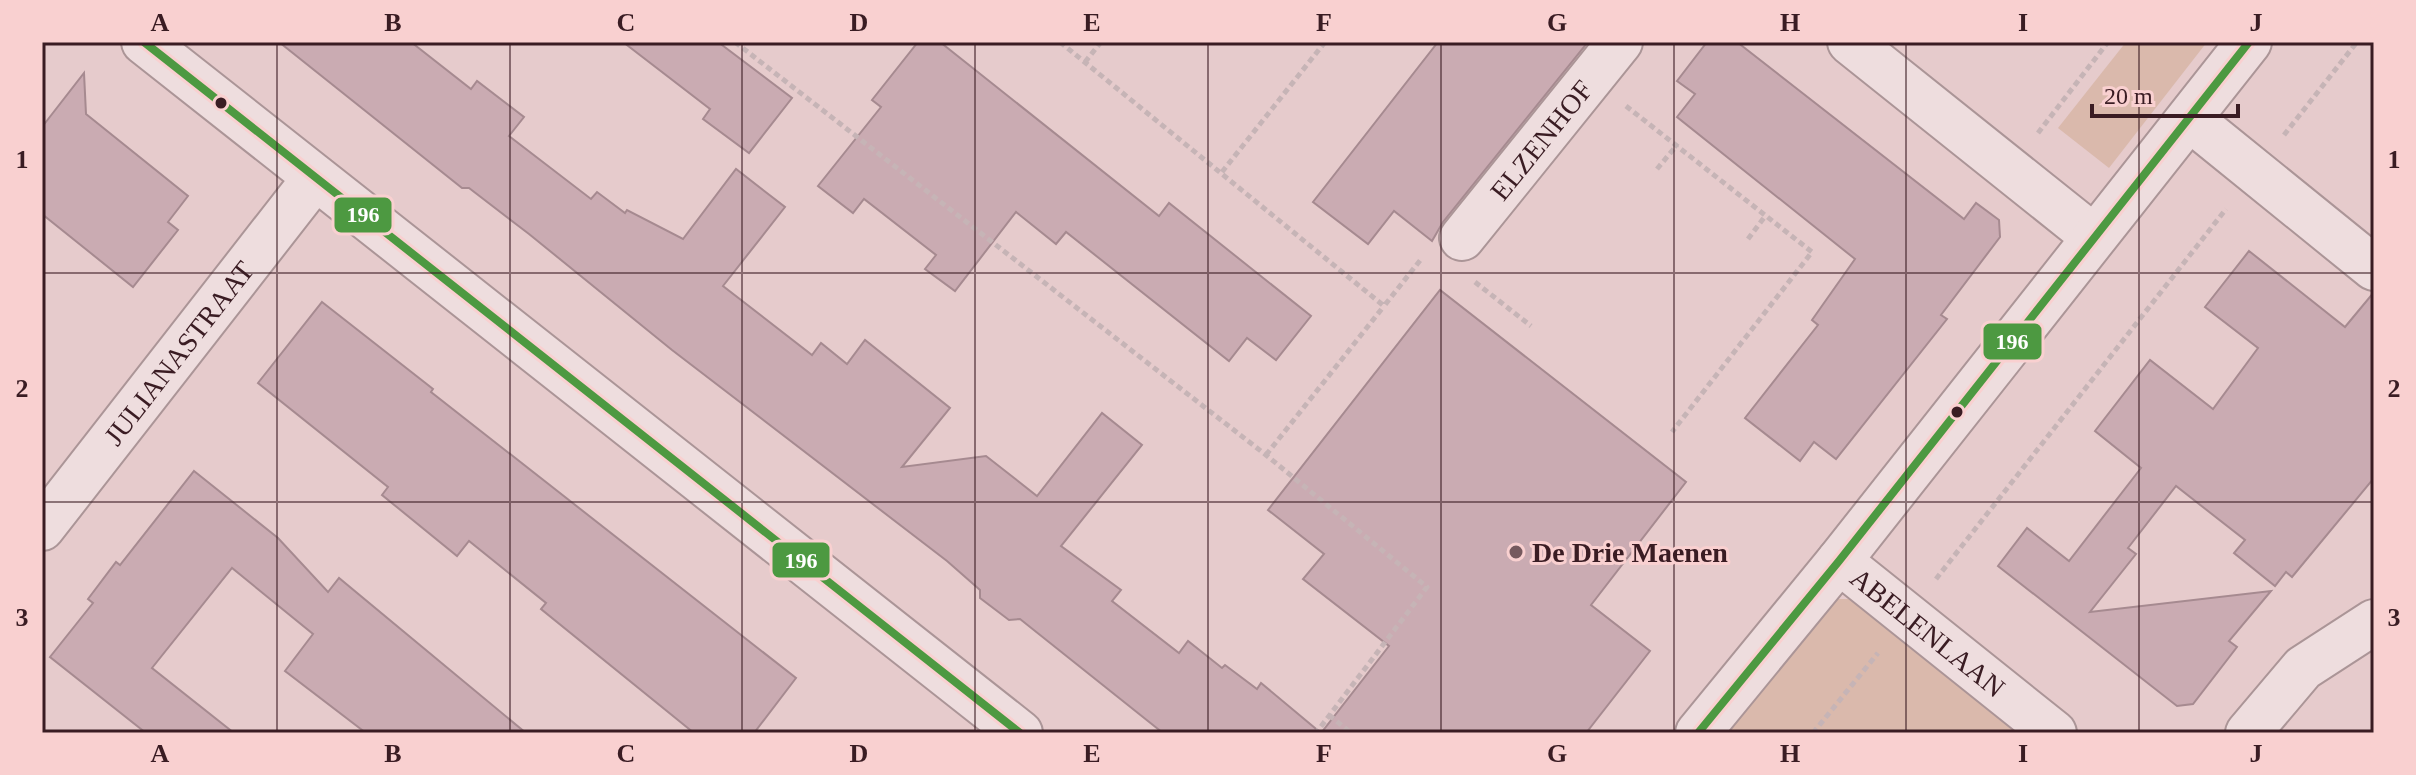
<svg xmlns="http://www.w3.org/2000/svg" width="2416" height="775" font-family="'Times New Roman',serif">
<style>
.green{fill:#dab9ac}
.building{fill:#caabb2;stroke:#a68a90;stroke-width:2}
.lines{fill:none;stroke-linecap:round;stroke-linejoin:round}
.minor-casing{stroke:#ab9597;stroke-width:48}
.path{stroke:#c6b4b6;stroke-width:5;stroke-dasharray:6 4;stroke-linecap:butt}
.minor{stroke:#eeddde;stroke-width:44}
.bus-1-casing{stroke:#f9d0d0;stroke-width:14}
.bus-1{stroke:#4d9941;stroke-width:8}
.grid{fill:none;stroke:#3a1c23;stroke-width:2;stroke-opacity:0.55}
.bus-dot{fill:#3a1c23;stroke:#f9d0d0;stroke-width:3}
.poi-dot{fill:#76595e;stroke:#f9d0d0;stroke-width:3}
.labels{text-anchor:middle;dominant-baseline:central;stroke-width:6;stroke-linejoin:round;paint-order:stroke}
.street-label{font-size:28px;fill:#3a1c23;stroke:#f9d0d0}
.poi-label{font-size:28px;font-weight:bold;fill:#3a1c23;stroke:#f9d0d0;text-anchor:start}
.line-badge{stroke:#f9d0d0;stroke-width:3}
.badge-label{font-size:22px;text-anchor:middle;font-weight:bold;fill:#fff}
.neatline{fill:none;stroke:#3a1c23;stroke-width:3}
.grid-label{font-size:26px;text-anchor:middle;font-weight:bold;fill:#3a1c23}
</style>
<rect width="100%" height="100%" fill="#e6cbcc"/>
<g class="green">
<polygon points="2126,42 2207,42 2109,168 2058,128"/>
<polygon points="1833,599 1852,599 2024,733 1724,733"/>
</g>
<g class="building">
<polygon points="279,42 411,42 471,89 477,81 524,117 509,136 591,199 597,192 625,213 627,210 683,239 736,169 785,207 723,286 812,355 821,343 847,364 865,340 950,408 902,467 986,456 1037,496 1102,413 1142,445 1061,546 1121,590 1112,601 1179,653 1188,641 1222,668 1225,665 1257,689 1261,683 1321,733 1389,646 1303,579 1324,554 1268,510 1440,290 1686,482 1591,605 1650,651 1586,733 1163,733 1020,619 1009,620 980,598 980,590 947,561 672,350 529,234 469,188 462,188"/>
<polygon points="623,42 718,42 792,98 749,153 703,119 710,109"/>
<polygon points="918,42 940,42 1159,216 1169,203 1311,316 1276,360 1247,338 1229,361 1066,232 1056,244 1016,212 955,291 925,269 936,255 864,199 853,213 818,186 881,107 872,100"/>
<polygon points="1438,42 1588,42 1443,222 1432,241 1394,211 1368,244 1313,202"/>
<polygon points="1707,42 1737,42 1964,219 1976,203 1999,220 2000,237 1941,315 1947,319 1836,459 1814,442 1800,461 1745,418 1818,325 1812,320 1855,259 1677,117 1695,94 1677,81"/>
<polygon points="84,73 86,114 188,196 168,222 178,230 133,287 42,214 42,127"/>
<polygon points="2249,251 2345,327 2374,292 2374,478 2292,577 2286,572 2275,586 2234,553 2245,540 2176,486 2128,548 2136,554 2090,612 2271,591 2229,641 2237,647 2193,704 2177,706 1998,566 2027,528 2069,561 2141,468 2095,431 2150,360 2213,409 2258,348 2205,307"/>
<polygon points="322,302 433,389 431,392 796,678 754,733 694,733 541,609 546,603 469,541 457,556 382,495 388,487 258,383"/>
<polygon points="194,471 278,538 328,592 339,578 526,733 366,733 285,671 313,634 232,568 152,668 234,733 146,733 50,657 93,603 88,599 116,562 120,565"/>
</g>
<g class="lines">
<defs>
<g id="minor">
<polyline points="144,42 1020,733"/>
<polyline points="1850,42 2094,237"/>
<polyline points="2190,119 2374,268"/>
<path id="s1" d="M 1462,238 L 1620,42"/>
<path id="s2" d="M 42,528 L 315,178"/>
<path id="s3" d="M 1839,561 L 2054,733"/>
<polyline points="1698,733 1839,561 2249,42"/>
<polyline points="2248,733 2303,668 2374,622"/>
</g>
</defs>
<use href="#minor" class="minor-casing"/>
<g class="path">
<polyline points="735,42 1266,455 1427,587 1316,733"/>
<polyline points="1060,42 1384,306 1422,258"/>
<polyline points="1085,62 1101,42"/>
<polyline points="1626,106 1812,252 1672,432"/>
<polyline points="2038,133 2108,42"/>
<polyline points="2284,135 2357,42"/>
<polyline points="1657,169 1677,145"/>
<polyline points="1222,172 1325,42"/>
<polyline points="1748,239 1766,215"/>
<polyline points="1475,282 1531,326"/>
<polyline points="1266,455 1384,306"/>
<polyline points="1936,579 2226,209"/>
<polyline points="1329,715 1351,733"/>
<polyline points="1813,733 1878,653"/>
</g>
<use href="#minor" class="minor"/>
<defs>
<g id="bus-1">
<polyline points="144,42 1020,733"/>
<polyline points="1698,733 1839,561 2249,42"/>
</g>
</defs>
<use href="#bus-1" class="bus-1-casing"/>
<use href="#bus-1" class="bus-1"/>
</g>
<path class="grid" d="M 277,42 L 277,733M 510,42 L 510,733M 742,42 L 742,733M 975,42 L 975,733M 1208,42 L 1208,733M 1441,42 L 1441,733M 1674,42 L 1674,733M 1906,42 L 1906,733M 2139,42 L 2139,733M 42,273 L 2374,273M 42,502 L 2374,502"/>
<g class="bus-dot">
<circle cx="221" cy="103" r="7"/>
<circle cx="1957" cy="412" r="7"/>
</g>
<circle class="poi-dot" cx="1516" cy="552" r="8"/>
<g class="labels">
<g class="street-label">
<text stroke="none"><textPath href="#s1" startOffset="126">ELZENHOF</textPath></text>
<text stroke="none"><textPath href="#s2" startOffset="222">JULIANASTRAAT</textPath></text>
<text stroke="none"><textPath href="#s3" startOffset="114">ABELENLAAN</textPath></text>
</g>
<g class="poi-label">
<text x="1532" y="552">De Drie Maenen</text>
</g>
</g>
<g class="line-badge">
<rect x="333" y="196" width="60" height="38" rx="8" fill="#4d9941"/>
<rect x="1982" y="322" width="61" height="39" rx="8" fill="#4d9941"/>
<rect x="771" y="541" width="60" height="38" rx="8" fill="#4d9941"/>
</g>
<g class="badge-label">
<text x="363" y="222">196</text>
<text x="2012" y="349">196</text>
<text x="801" y="568">196</text>
</g>
<rect width="2416" height="775" fill="none" stroke="#f9d0d0" stroke-width="88"/>
<path d="M2092 104v12h146v-12" fill="none" stroke="#3a1c23" stroke-width="4"/>
<text x="2104" y="104" font-size="24" fill="#3a1c23" stroke="#f9d0d0" stroke-width="6" paint-order="stroke">20 m</text>
<rect x="44" y="44" width="2328" height="687" class="neatline"/>
<g class="grid-label">
<text x="160" y="31">A</text>
<text x="393" y="31">B</text>
<text x="626" y="31">C</text>
<text x="859" y="31">D</text>
<text x="1092" y="31">E</text>
<text x="1324" y="31">F</text>
<text x="1557" y="31">G</text>
<text x="1790" y="31">H</text>
<text x="2023" y="31">I</text>
<text x="2256" y="31">J</text>
<text x="22" y="168">1</text>
<text x="2394" y="168">1</text>
<text x="22" y="397">2</text>
<text x="2394" y="397">2</text>
<text x="22" y="626">3</text>
<text x="2394" y="626">3</text>
<text x="160" y="762">A</text>
<text x="393" y="762">B</text>
<text x="626" y="762">C</text>
<text x="859" y="762">D</text>
<text x="1092" y="762">E</text>
<text x="1324" y="762">F</text>
<text x="1557" y="762">G</text>
<text x="1790" y="762">H</text>
<text x="2023" y="762">I</text>
<text x="2256" y="762">J</text>
</g>
</svg>
